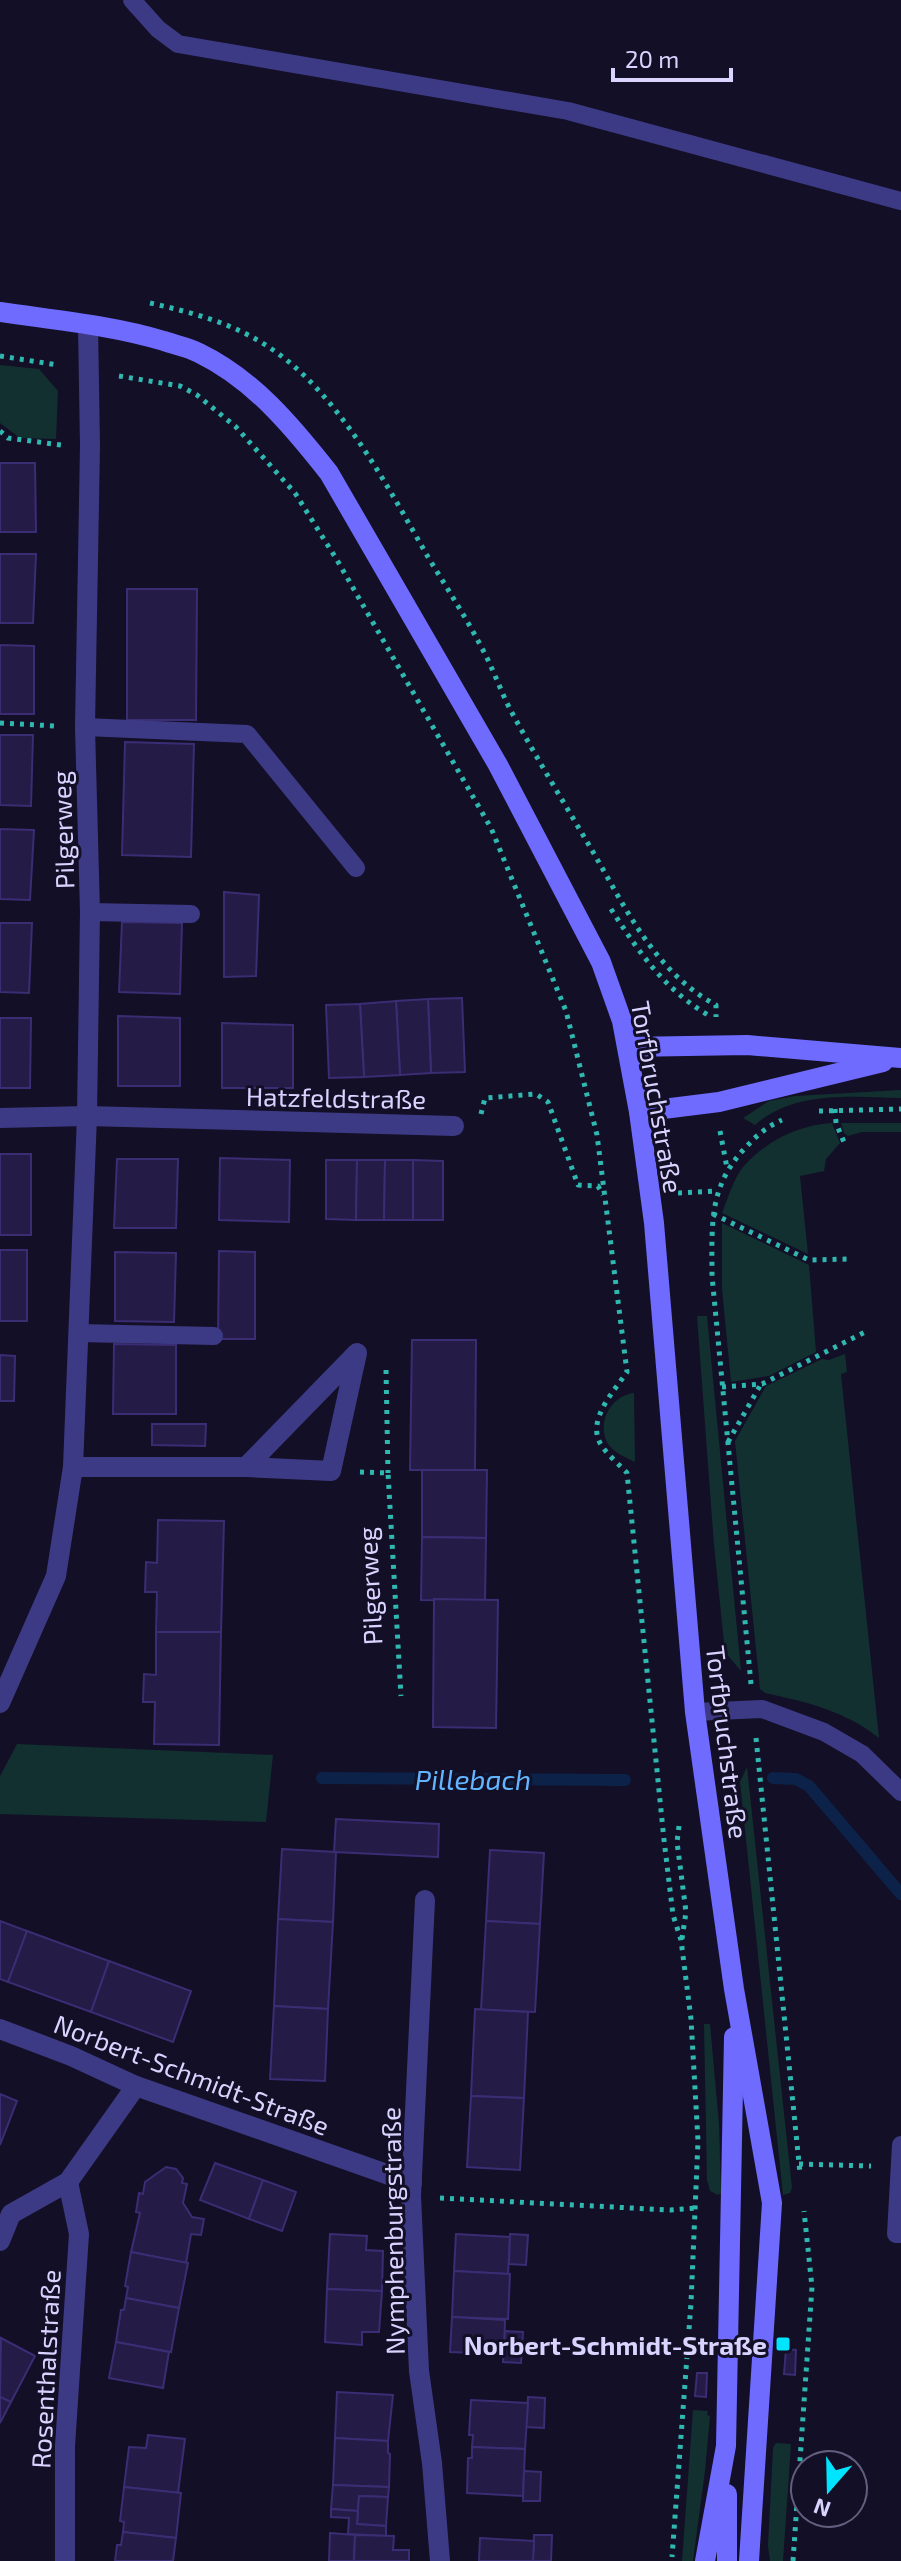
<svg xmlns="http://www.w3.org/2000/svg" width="901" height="2561" font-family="'Exo 2',sans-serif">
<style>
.green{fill:#12302f}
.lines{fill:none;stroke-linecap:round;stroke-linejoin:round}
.stream{stroke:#0c2248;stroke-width:12}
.building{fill:#241b47;stroke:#3b2d73;stroke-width:2}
.path{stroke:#2fb8b0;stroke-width:5;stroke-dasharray:4 6;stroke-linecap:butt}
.lane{stroke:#3d3a85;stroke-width:18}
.street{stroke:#3d3a85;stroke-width:20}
.secondary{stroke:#6f6bff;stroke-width:20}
.poi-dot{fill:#00e5ff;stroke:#130f26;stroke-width:3}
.labels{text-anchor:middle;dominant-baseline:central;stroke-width:6;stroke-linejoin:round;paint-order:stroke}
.street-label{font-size:26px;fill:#d9d4ff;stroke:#130f26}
.poi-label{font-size:26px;font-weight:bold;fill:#d9d4ff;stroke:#130f26;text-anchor:end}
.water-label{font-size:28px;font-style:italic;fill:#62b6ff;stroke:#130f26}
</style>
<rect width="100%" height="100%" fill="#130f26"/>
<g class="green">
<polygon points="0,365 39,369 58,391 56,439 20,438 0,423"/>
<path d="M 901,1090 L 901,1098 C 852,1097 795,1090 755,1125 L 743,1118 L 769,1101 L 795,1096 Z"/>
<path d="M 832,1123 L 840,1143 L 826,1159 L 824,1171 L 800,1176 L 808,1254 L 722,1213 C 728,1198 733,1180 743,1167 C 766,1141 798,1125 832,1123 Z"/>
<polygon points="841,1123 901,1123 901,1132 862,1132 848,1136 844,1133"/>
<polygon points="722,1223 809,1265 816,1352 769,1376 731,1382 722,1289"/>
<polygon points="697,1316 707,1316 741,1671 725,1652 714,1545"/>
<path d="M 845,1354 L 847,1372 L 841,1374 L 879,1738 C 845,1711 807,1702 765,1693 L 760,1689 L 735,1441 L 766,1386 L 822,1359 L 829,1360 Z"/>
<path d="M 634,1393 L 635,1462 C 624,1457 608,1450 605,1437 C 599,1417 614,1395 634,1393 Z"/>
<polygon points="17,1744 273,1755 266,1822 0,1814 0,1776"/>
<polygon points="747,1767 792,2188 790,2193 783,2195 740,1782"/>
<polygon points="704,2024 710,2024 719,2124 721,2193 718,2195 710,2191 707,2180"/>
<polygon points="693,2410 708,2411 707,2415 710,2416 705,2471 693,2561 682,2561"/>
<polygon points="776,2443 791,2444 783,2561 770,2561 768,2546 773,2448"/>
</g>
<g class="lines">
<g class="stream">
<polyline points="322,1778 625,1780"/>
<polyline points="773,1778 796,1779 809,1786 901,1894"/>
</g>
</g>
<g class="building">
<polygon points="0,463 35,463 36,532 0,532"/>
<polygon points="0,554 36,554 33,623 0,623"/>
<polygon points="127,589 197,589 196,720 127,720"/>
<polygon points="0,645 34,646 34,714 0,714"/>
<polygon points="0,735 33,735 31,806 0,805"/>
<polygon points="125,742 194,744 191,857 122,855"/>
<polygon points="0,829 34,830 30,900 0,899"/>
<polygon points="224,892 259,895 256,976 224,977"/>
<polygon points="122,922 182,923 180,994 119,992"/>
<polygon points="0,923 32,923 29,993 0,992"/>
<polygon points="462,998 465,1072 431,1073 428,999"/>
<polygon points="428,999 431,1073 400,1075 396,1001"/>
<polygon points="396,1001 400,1075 364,1077 360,1004"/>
<polygon points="360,1004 364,1077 329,1078 326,1005"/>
<polygon points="118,1016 180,1018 180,1086 118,1086"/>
<polygon points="0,1018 31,1018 30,1088 0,1088"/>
<polygon points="222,1023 293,1025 293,1088 222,1088"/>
<rect x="0" y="1154" width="31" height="81"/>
<polygon points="220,1158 290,1160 289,1222 219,1220"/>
<polygon points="117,1159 178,1159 176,1228 114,1228"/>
<polygon points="326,1160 357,1160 356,1220 326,1219"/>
<polygon points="357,1160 385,1160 384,1220 356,1220"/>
<polygon points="385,1160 413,1160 413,1220 384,1220"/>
<polygon points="413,1160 443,1161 443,1220 413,1220"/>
<rect x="0" y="1250" width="27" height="71"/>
<polygon points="219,1251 255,1252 255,1339 218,1339"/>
<polygon points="115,1252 176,1253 174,1322 115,1321"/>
<polygon points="412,1340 476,1340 475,1470 410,1470"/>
<polygon points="114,1344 176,1345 176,1414 113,1414"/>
<polygon points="0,1355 15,1356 14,1401 0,1401"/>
<polygon points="152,1424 206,1424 205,1446 152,1445"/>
<polygon points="422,1470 487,1470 486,1538 422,1537"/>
<polygon points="158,1520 224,1521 221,1632 156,1632 157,1592 145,1592 146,1562 157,1563"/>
<polygon points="422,1537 486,1538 485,1601 421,1600"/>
<polygon points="434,1599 498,1600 496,1728 433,1727"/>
<polygon points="156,1632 221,1632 219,1745 154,1744 155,1702 143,1702 144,1674 156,1675"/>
<polygon points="336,1819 439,1824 438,1857 334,1852"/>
<polygon points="282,1849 336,1852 333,1922 278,1919"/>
<polygon points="490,1850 544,1853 540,1924 486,1921"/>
<polygon points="278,1919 333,1922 328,2009 274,2006"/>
<polygon points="0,1921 27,1931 8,1982 0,1979"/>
<polygon points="486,1921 540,1924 535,2012 481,2010"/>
<polygon points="27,1931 109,1961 91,2012 8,1982"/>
<polygon points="109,1961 191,1991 173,2042 91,2012"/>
<polygon points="274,2006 328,2009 325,2081 270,2079"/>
<polygon points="475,2009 528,2012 524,2098 471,2096"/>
<polygon points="0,2094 17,2101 0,2145"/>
<polygon points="471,2096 524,2098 520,2170 467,2167"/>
<polygon points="215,2163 263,2180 249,2219 200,2200"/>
<polygon points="166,2167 176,2169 183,2178 182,2183 187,2184 183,2203 192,2217 204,2219 201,2235 191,2234 186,2263 131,2252 140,2213 136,2212 139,2193 143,2194 145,2182"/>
<polygon points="263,2180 296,2192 282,2231 249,2219"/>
<polygon points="330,2234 367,2236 366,2250 383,2251 382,2291 327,2289"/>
<polygon points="456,2234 510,2237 508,2274 454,2271"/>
<polygon points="510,2234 528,2235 526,2265 509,2264"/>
<polygon points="131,2252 188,2263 179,2308 126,2298 128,2287 125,2286"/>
<polygon points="454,2271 510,2274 508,2319 452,2317"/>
<polygon points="327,2289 382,2291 379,2332 362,2332 362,2345 325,2342"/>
<polygon points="126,2298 179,2308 171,2352 116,2342 121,2310 124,2310"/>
<polygon points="452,2317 505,2320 504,2354 450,2352"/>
<polygon points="505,2331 523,2332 521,2363 503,2362"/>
<polygon points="1,2338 35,2356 11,2402 0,2397"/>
<polygon points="116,2342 169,2352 163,2388 109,2378"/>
<polygon points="786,2349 796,2350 795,2375 784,2374"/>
<polygon points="697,2373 707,2373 706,2397 695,2396"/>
<polygon points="337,2392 393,2395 388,2441 335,2438"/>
<polygon points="0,2397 11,2402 0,2423"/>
<polygon points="528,2397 545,2398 544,2428 526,2427"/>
<polygon points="471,2400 528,2403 525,2449 472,2447 473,2435 469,2435"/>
<polygon points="148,2435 185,2439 178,2493 124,2487 129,2447 146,2448"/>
<polygon points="335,2438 388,2441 388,2453 390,2454 389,2487 333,2485"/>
<polygon points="472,2447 525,2449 523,2496 467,2493 468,2458 472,2458"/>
<polygon points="524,2471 541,2472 540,2501 523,2501"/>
<polygon points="333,2485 389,2487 388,2497 359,2496 358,2511 331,2509"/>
<polygon points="124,2487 181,2493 176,2538 123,2532 124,2522 120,2521"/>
<polygon points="359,2496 388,2497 386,2526 357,2524"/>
<polygon points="331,2509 358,2511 357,2524 386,2526 386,2536 348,2534 349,2518 331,2517"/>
<polygon points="123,2532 176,2538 173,2561 115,2561 117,2545 121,2545"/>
<polygon points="330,2533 355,2535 354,2561 329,2561"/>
<polygon points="355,2535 394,2536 393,2550 409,2550 409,2561 354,2561"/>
<polygon points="534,2535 552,2535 551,2561 533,2561"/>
<polygon points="480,2538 534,2541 533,2561 479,2561"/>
</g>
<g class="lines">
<g class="path">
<path d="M 150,303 C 190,312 229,322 264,344 C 337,389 386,484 428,557 C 448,590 469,622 486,656 C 495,674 502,694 511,711 C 537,759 566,806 593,852 C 626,909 656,973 716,1005 L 716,1017"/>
<polyline points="0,356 58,365"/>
<path d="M 119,376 L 180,386 L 197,395 L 236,427 L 295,493 L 337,560 L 491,828 L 566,1011 L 597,1135 L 627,1372 C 615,1390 587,1419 600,1443 C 606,1454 619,1464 627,1473 L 664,1840 L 673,1915 L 681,1940 L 691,2019 L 698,2141 L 691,2303 L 672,2557"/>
<polyline points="0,431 8,438 61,445"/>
<polyline points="0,723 56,726"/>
<path d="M 611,909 C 638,951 664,989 708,1015"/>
<polyline points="835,1109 836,1123 846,1147"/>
<polyline points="819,1111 901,1109"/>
<polyline points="481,1114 485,1098 536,1094 548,1102 578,1185 598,1186 603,1195"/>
<polyline points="720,1131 727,1168"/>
<polyline points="678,1193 717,1191"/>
<polyline points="713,1214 809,1260 850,1259"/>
<polyline points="386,1370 388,1473"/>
<polyline points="722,1387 762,1384 865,1332"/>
<polyline points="728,1442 761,1384"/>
<polyline points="360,1472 388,1473 401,1696"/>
<path d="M 751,1684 L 712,1276 C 712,1224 708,1186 747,1146 C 757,1135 768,1126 782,1120"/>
<polyline points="756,1738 800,2173"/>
<polyline points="679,1826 677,1842 686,1912 682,1939"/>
<polyline points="799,2164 871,2166"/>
<polyline points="440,2198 670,2210 698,2208"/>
<polyline points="793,2561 812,2287 804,2211"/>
</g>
<g class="lane">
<polyline points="132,0 158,29 178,44 568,111 901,201"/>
<polyline points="85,727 247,734 356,868"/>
<polyline points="90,912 191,914"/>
<polyline points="79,1333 214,1336"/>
<polyline points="695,1712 762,1709 824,1732 862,1754 901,1792"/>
<polyline points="901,2145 896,2234 901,2234"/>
</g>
<g class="street">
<polyline points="0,1118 87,1116 454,1126"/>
<polyline points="73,1467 246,1467 331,1471 357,1353 246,1467"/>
<polyline points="0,1703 56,1576 73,1467 87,1116 90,912 85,727 90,446 88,325"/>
<polyline points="425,1900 411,2196 419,2371 432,2463 440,2561"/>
<polyline points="0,2029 71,2056 136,2086 412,2183"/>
<polyline points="0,2241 11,2214 68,2182 136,2086"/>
<polyline points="65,2561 65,2446 79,2234 68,2182"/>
</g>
<g class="secondary">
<path d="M 0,312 C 54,320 111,325 164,341 C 175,345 188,347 199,353 C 253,379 292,426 329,473 L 498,765 L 601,962 L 622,1021 L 639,1112 L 654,1223 L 695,1712 L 734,1989 L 772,2203 L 749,2561"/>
<polyline points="628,1047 747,1045 901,1058"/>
<polyline points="639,1112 719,1102 883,1062"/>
<polyline points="705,2561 726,2446 734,2037"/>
<polyline points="727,2561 727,2494"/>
</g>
</g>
<rect class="poi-dot" x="775" y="2336" width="16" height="16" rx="4"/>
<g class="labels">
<g class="street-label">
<text transform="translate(62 830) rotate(-92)">Pilgerweg</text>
<text transform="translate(336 1097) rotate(1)">Hatzfeldstraße</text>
<text transform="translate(658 1097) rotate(80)">Torfbruchstraße</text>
<text transform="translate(369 1586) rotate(-93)">Pilgerweg</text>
<text transform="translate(728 1742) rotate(83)">Torfbruchstraße</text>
<text transform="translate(192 2074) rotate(21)">Norbert-Schmidt-Straße</text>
<text transform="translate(392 2231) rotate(-91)">Nymphenburgstraße</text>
<text transform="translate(45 2369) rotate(-87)">Rosenthalstraße</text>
</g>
<g class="poi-label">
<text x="767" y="2344">Norbert-Schmidt-Straße</text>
</g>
<g class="water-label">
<text x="473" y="1779">Pillebach</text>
</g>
</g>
<g transform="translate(829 2489) rotate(200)"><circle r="38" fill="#130f26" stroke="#625e7d" stroke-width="2"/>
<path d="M0-6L14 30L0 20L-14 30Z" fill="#00e5ff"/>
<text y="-12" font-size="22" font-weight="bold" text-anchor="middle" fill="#d9d4ff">N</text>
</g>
<path d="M613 68v12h118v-12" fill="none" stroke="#d9d4ff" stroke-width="4"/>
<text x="625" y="68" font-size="24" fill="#d9d4ff" stroke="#130f26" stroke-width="6" paint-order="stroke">20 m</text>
</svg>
